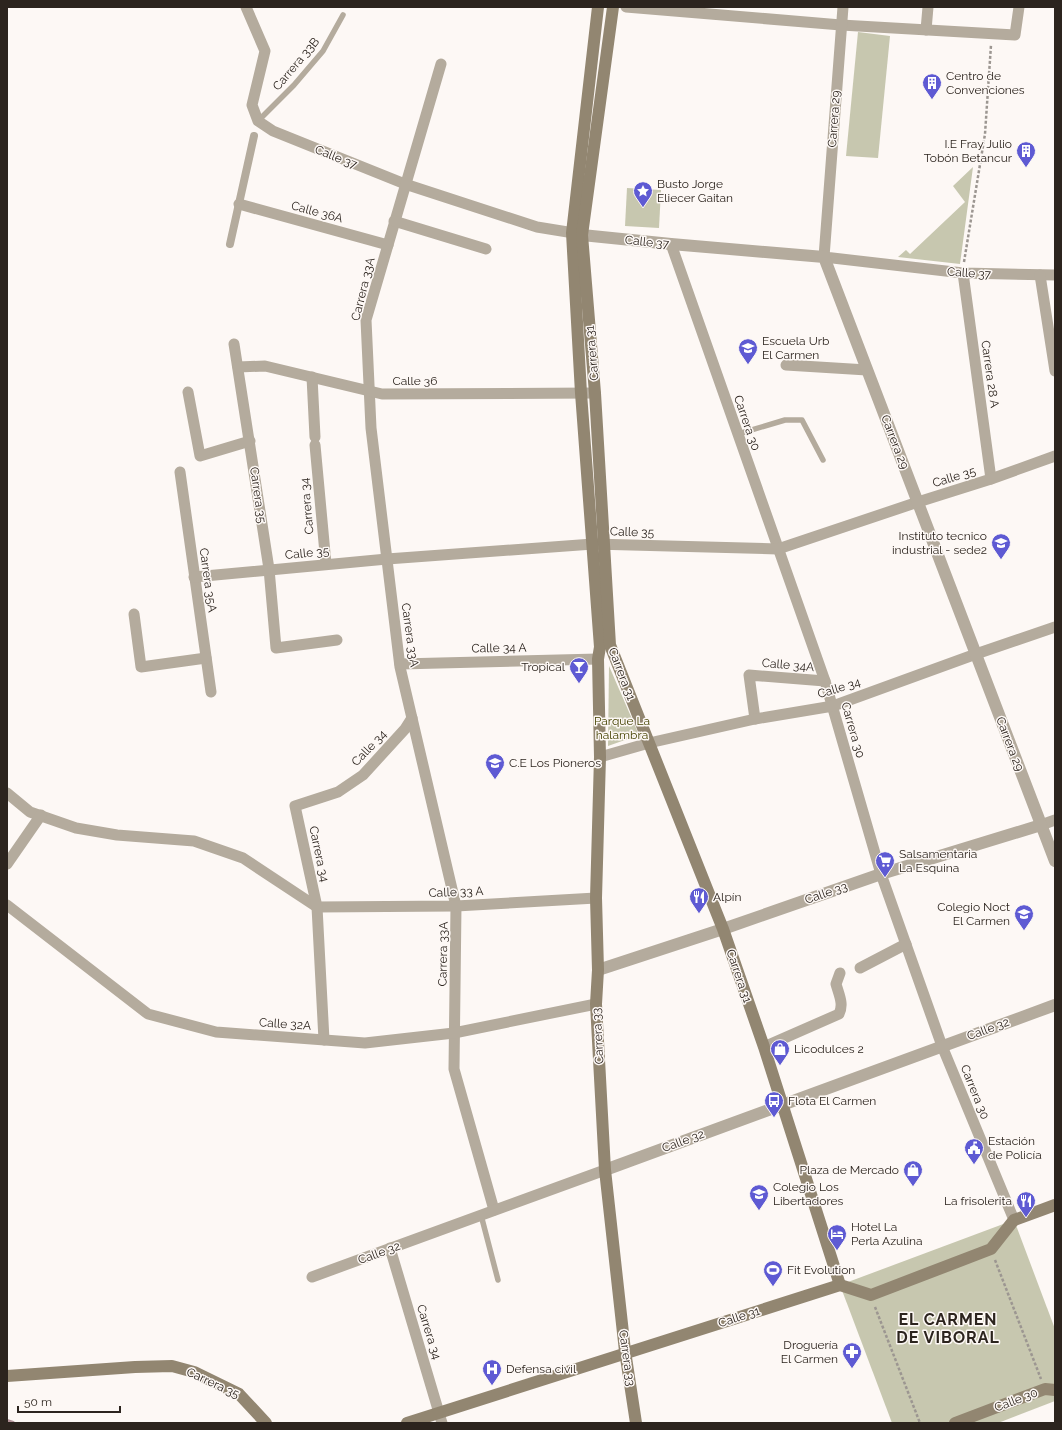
<svg xmlns="http://www.w3.org/2000/svg" width="1062" height="1430" font-family="Raleway,sans-serif">
<style>
.green{fill:#c7c7af}
.lines{fill:none;stroke-linecap:round;stroke-linejoin:round}
.stream{stroke:#b19197;stroke-width:4}
.path{stroke:#9c9691;stroke-width:2.5;stroke-dasharray:3 2;stroke-linecap:butt}
.service{stroke:#b4ab9d;stroke-width:5.5}
.pedestrian{stroke:#b4ab9d;stroke-width:8}
.minor{stroke:#b4ab9d;stroke-width:11}
.tertiary{stroke:#b4ab9d;stroke-width:12}
.secondary{stroke:#928671;stroke-width:12}
.labels{text-anchor:middle;dominant-baseline:central;stroke-width:3;stroke-linejoin:round;paint-order:stroke}
.street-label{font-size:12px;fill:#2c241e;stroke:#fdf8f5}
.poi-label{font-size:12px;fill:#2c241e;stroke:#fdf8f5;text-anchor:start}
.park-label{font-size:12px;fill:#444200;stroke:#fdf8f5}
.district-label{font-size:16px;font-weight:bold;letter-spacing:1px;fill:#2c241e;stroke:#fdf8f5}
</style>
<rect width="100%" height="100%" fill="#fdf8f5"/>
<g class="green">
<polygon points="858,32 890,36 878,158 846,156"/>
<polygon points="973,167 960,264 898,257 906,250 910,254 965,202 953,186"/>
<polygon points="627,188 661,190 659,228 625,226"/>
<polygon points="609,666 639,735 608,746"/>
<polygon points="1014,1220 1055,1329 1055,1401 998,1423 892,1423 840,1285"/>
</g>
<g class="lines">
<polyline class="stream" points="7,1421 13,1423"/>
<g class="path">
<polyline points="964,262 985,134 991,45"/>
<polyline points="995,1260 1041,1379"/>
<polyline points="875,1307 920,1423"/>
</g>
<g class="service">
<polyline points="258,121 294,85 323,51 343,15"/>
<polyline points="738,434 785,420 802,420 823,460"/>
<polyline points="481,1215 498,1280"/>
</g>
<polyline class="pedestrian" points="230,244 254,136"/>
<g class="minor">
<polyline points="246,7 265,51 252,105 258,121 273,131 405,184 537,227 580,234"/>
<polyline points="626,7 841,25 1015,35 1019,7"/>
<polyline points="843,7 824,257 963,273 1055,275"/>
<polyline points="926,30 928,7"/>
<polyline points="441,64 366,320 371,428 400,667 456,906 454,1069 494,1210"/>
<polyline points="239,204 388,245"/>
<polyline points="394,221 486,249"/>
<polyline points="671,244 825,681 881,874 942,1046 1014,1220"/>
<polyline points="963,273 991,479"/>
<polyline points="1040,275 1055,371"/>
<polyline points="234,344 269,569 276,648 337,640"/>
<polyline points="786,365 867,370"/>
<polyline points="238,367 265,366 382,394 595,393"/>
<polyline points="312,377 315,437"/>
<polyline points="188,392 200,456 250,441"/>
<polyline points="315,445 326,564"/>
<polyline points="180,472 211,692"/>
<polyline points="194,577 387,559 593,544 778,549 918,502 991,479 1055,456"/>
<polyline points="134,614 141,667 206,658"/>
<polyline points="400,664 598,659"/>
<polyline points="755,719 749,675 825,681"/>
<polyline points="600,757 649,743 755,719 833,706 976,654 1055,627"/>
<polyline points="7,793 30,812 76,828 117,835 194,841 243,858 317,907"/>
<polyline points="1041,825 1055,820"/>
<polyline points="7,864 41,815"/>
<polyline points="7,905 148,1014 216,1032 365,1043 454,1033 596,1004"/>
<polyline points="317,907 456,906 596,898"/>
<polyline points="860,968 906,944"/>
<polyline points="324,1040 317,907 295,806 338,792 363,775 405,729 412,718"/>
<path d="M 764,1047 L 839,1014 C 844,1004 839,995 836,984 L 840,973"/>
<polyline points="390,1248 442,1423"/>
<polyline points="312,1277 605,1170"/>
</g>
<g class="tertiary">
<polyline points="582,235 671,244 824,257 1055,861"/>
<polyline points="598,970 723,929 881,874 1041,825"/>
<polyline points="605,1170 1055,1005"/>
</g>
<g class="secondary">
<polyline points="598,7 572,233 581,393 600,647 598,659 600,757 596,898 598,970 596,1004 605,1170 625,1351 636,1423"/>
<polyline points="613,7 582,235 595,393 610,645 723,929 764,1047 840,1285"/>
<polyline points="7,1376 135,1367 172,1366 194,1372 239,1394 266,1423"/>
<polyline points="407,1423 840,1285 871,1295 991,1249 1014,1220 1055,1205"/>
<polyline points="955,1423 1045,1389 1055,1390"/>
</g>
</g>
<defs>
<symbol id="building-pin" viewBox="-11 -11 22 30"><path d="M0 17L-7.5 6A9.5 9.5 0 1 1 7.5 6Z" fill="#5e5ad3" stroke="#fdf8f5"/><path d="M-4-6H4V6H1V3H-1V6H-4ZM-2.5-4.3h1.7v1.8h-1.7ZM.8-4.3h1.7v1.8H.8ZM-2.5-1h1.7V.8h-1.7ZM.8-1h1.7V.8H.8Z" fill="#fff"/></symbol>
<symbol id="sight-pin" viewBox="-11 -11 22 30"><path d="M0 17L-7.5 6A9.5 9.5 0 1 1 7.5 6Z" fill="#5e5ad3" stroke="#fdf8f5"/><path d="M0-6L1.8-2.2L6-1.7L2.9 1.2L3.7 5.4L0 3.3L-3.7 5.4L-2.9 1.2L-6-1.7L-1.8-2.2Z" fill="#fff"/></symbol>
<symbol id="school-pin" viewBox="-11 -11 22 30"><path d="M0 17L-7.5 6A9.5 9.5 0 1 1 7.5 6Z" fill="#5e5ad3" stroke="#fdf8f5"/><path d="M0-5L7-2L0 1L-7-2ZM-4 1L0 2.5L4 1V4Q0 6-4 4Z" fill="#fff"/></symbol>
<symbol id="bar-pin" viewBox="-11 -11 22 30"><path d="M0 17L-7.5 6A9.5 9.5 0 1 1 7.5 6Z" fill="#5e5ad3" stroke="#fdf8f5"/><path d="M-6-5H6L.8 .8V4.5H3.5V6h-7V4.5H-.8V.8Z" fill="#fff"/></symbol>
<symbol id="supermarket-pin" viewBox="-11 -11 22 30"><path d="M0 17L-7.5 6A9.5 9.5 0 1 1 7.5 6Z" fill="#5e5ad3" stroke="#fdf8f5"/><path d="M-6-5.5h2.5l.6 2H6L4.5 2H-2.5L-4.4-4H-6ZM-1.5 3.2a1.3 1.3 0 1 0 .1 0ZM3 3.2a1.3 1.3 0 1 0 .1 0Z" fill="#fff"/></symbol>
<symbol id="restaurant-pin" viewBox="-11 -11 22 30"><path d="M0 17L-7.5 6A9.5 9.5 0 1 1 7.5 6Z" fill="#5e5ad3" stroke="#fdf8f5"/><path d="M-5-6h1v4h1v-4h1v4h1v-4h1v5L-1.5 .5V6h-2V.5L-5-1ZM5-6V6H3V1.5H1.5Q1.5-4 5-6Z" fill="#fff"/></symbol>
<symbol id="shop-pin" viewBox="-11 -11 22 30"><path d="M0 17L-7.5 6A9.5 9.5 0 1 1 7.5 6Z" fill="#5e5ad3" stroke="#fdf8f5"/><path d="M-5-2.5h2.3a2.7 3.5 0 0 1 5.4 0H5L5.5 6h-11ZM-1.5-2.5h3a1.5 2.3 0 0 0-3 0Z" fill="#fff"/></symbol>
<symbol id="bus-pin" viewBox="-11 -11 22 30"><path d="M0 17L-7.5 6A9.5 9.5 0 1 1 7.5 6Z" fill="#5e5ad3" stroke="#fdf8f5"/><path d="M-5-6H5V4H4V6H2V4H-2V6H-4V4H-5ZM-3.5-4V0h7V-4ZM-3.5 1.2v1.5H-2V1.2ZM2 1.2v1.5H3.5V1.2Z" fill="#fff"/></symbol>
<symbol id="civic-pin" viewBox="-11 -11 22 30"><path d="M0 17L-7.5 6A9.5 9.5 0 1 1 7.5 6Z" fill="#5e5ad3" stroke="#fdf8f5"/><path d="M-.6-6.5H3V-4.5H.6V-3L4-1V1h2V6H-6V1h2V-1L-.6-3ZM-1.2 2.5V6h2.4V2.5Z" fill="#fff"/></symbol>
<symbol id="hotel-pin" viewBox="-11 -11 22 30"><path d="M0 17L-7.5 6A9.5 9.5 0 1 1 7.5 6Z" fill="#5e5ad3" stroke="#fdf8f5"/><path d="M-6-4.5h1.5V1H6V5H4.5V3h-9V5H-6ZM-4 0a1.8 1.8 0 1 1 3.6 0ZM.5 0V-2.5h3Q6-2.5 6 0Z" fill="#fff"/></symbol>
<symbol id="stadium-pin" viewBox="-11 -11 22 30"><path d="M0 17L-7.5 6A9.5 9.5 0 1 1 7.5 6Z" fill="#5e5ad3" stroke="#fdf8f5"/><path d="M0-5a6.5 5 0 1 0 0 10a6.5 5 0 1 0 0-10ZM-3.5-1.8h7v3.6h-7Z" fill="#fff"/></symbol>
<symbol id="pharmacy-pin" viewBox="-11 -11 22 30"><path d="M0 17L-7.5 6A9.5 9.5 0 1 1 7.5 6Z" fill="#5e5ad3" stroke="#fdf8f5"/><path d="M-2-6h4v4h4v4h-4v4h-4v-4h-4v-4h4Z" fill="#fff"/></symbol>
<symbol id="hospital-pin" viewBox="-11 -11 22 30"><path d="M0 17L-7.5 6A9.5 9.5 0 1 1 7.5 6Z" fill="#5e5ad3" stroke="#fdf8f5"/><path d="M-5-5h3v3.5h4V-5h3V5h-3V1.5h-4V5h-3Z" fill="#fff"/></symbol>
</defs>
<g fill-rule="evenodd">
<use href="#building-pin" x="921" y="72" width="22" height="30"/>
<use href="#building-pin" x="1015" y="140" width="22" height="30"/>
<use href="#sight-pin" x="632" y="180" width="22" height="30"/>
<use href="#school-pin" x="737" y="337" width="22" height="30"/>
<use href="#school-pin" x="990" y="532" width="22" height="30"/>
<use href="#bar-pin" x="568" y="656" width="22" height="30"/>
<use href="#school-pin" x="484" y="752" width="22" height="30"/>
<use href="#supermarket-pin" x="874" y="850" width="22" height="30"/>
<use href="#restaurant-pin" x="688" y="886" width="22" height="30"/>
<use href="#school-pin" x="1013" y="903" width="22" height="30"/>
<use href="#shop-pin" x="769" y="1038" width="22" height="30"/>
<use href="#bus-pin" x="763" y="1090" width="22" height="30"/>
<use href="#civic-pin" x="963" y="1137" width="22" height="30"/>
<use href="#shop-pin" x="902" y="1159" width="22" height="30"/>
<use href="#school-pin" x="748" y="1183" width="22" height="30"/>
<use href="#restaurant-pin" x="1015" y="1190" width="22" height="30"/>
<use href="#hotel-pin" x="826" y="1223" width="22" height="30"/>
<use href="#stadium-pin" x="762" y="1259" width="22" height="30"/>
<use href="#pharmacy-pin" x="841" y="1341" width="22" height="30"/>
<use href="#hospital-pin" x="481" y="1358" width="22" height="30"/>
</g>
<g class="labels">
<g class="street-label">
<text transform="translate(296 64) rotate(-50)">Carrera 33B</text>
<text transform="translate(834 119) rotate(-86)">Carrera 29</text>
<text transform="translate(336 157) rotate(22)">Calle 37</text>
<text transform="translate(317 212) rotate(15)">Calle 36A</text>
<text transform="translate(647 242) rotate(6)">Calle 37</text>
<text transform="translate(969 273) rotate(4)">Calle 37</text>
<text transform="translate(363 289) rotate(-76)">Carrera 33A</text>
<text transform="translate(592 353) rotate(-95)">Carrera 31</text>
<text transform="translate(990 374) rotate(82)">Carrera 28 A</text>
<text x="415" y="381">Calle 36</text>
<text transform="translate(747 423) rotate(71)">Carrera 30</text>
<text transform="translate(895 442) rotate(69)">Carrera 29</text>
<text transform="translate(954 477) rotate(-17)">Calle 35</text>
<text transform="translate(258 495) rotate(82)">Carrera 35</text>
<text transform="translate(307 506) rotate(-95)">Carrera 34</text>
<text transform="translate(632 532) rotate(2)">Calle 35</text>
<text transform="translate(307 553) rotate(-5)">Calle 35</text>
<text transform="translate(208 580) rotate(82)">Carrera 35A</text>
<text transform="translate(410 635) rotate(82)">Carrera 33A</text>
<text transform="translate(499 648) rotate(-1)">Calle 34 A</text>
<text transform="translate(788 665) rotate(5)">Calle 34A</text>
<text transform="translate(622 674) rotate(69)">Carrera 31</text>
<text transform="translate(839 688) rotate(-17)">Calle 34</text>
<text transform="translate(853 730) rotate(74)">Carrera 30</text>
<text transform="translate(1010 744) rotate(69)">Carrera 29</text>
<text transform="translate(369 748) rotate(-46)">Calle 34</text>
<text transform="translate(319 854) rotate(78)">Carrera 34</text>
<text transform="translate(456 892) rotate(-2)">Calle 33 A</text>
<text transform="translate(826 893) rotate(-19)">Calle 33</text>
<text transform="translate(443 954) rotate(-89)">Carrera 33A</text>
<text transform="translate(739 976) rotate(71)">Carrera 31</text>
<text transform="translate(285 1024) rotate(4)">Calle 32A</text>
<text transform="translate(988 1029) rotate(-20)">Calle 32</text>
<text transform="translate(598 1036) rotate(-93)">Carrera 33</text>
<text transform="translate(975 1092) rotate(68)">Carrera 30</text>
<text transform="translate(683 1141) rotate(-20)">Calle 32</text>
<text transform="translate(379 1253) rotate(-20)">Calle 32</text>
<text transform="translate(739 1317) rotate(-18)">Calle 31</text>
<text transform="translate(429 1332) rotate(73)">Carrera 34</text>
<text transform="translate(627 1358) rotate(82)">Carrera 33</text>
<text transform="translate(213 1383) rotate(25)">Carrera 35</text>
<text transform="translate(1016 1400) rotate(-21)">Calle 30</text>
</g>
<g class="poi-label">
<text x="946" y="76">Centro de<tspan x="946" dy="14">Convenciones</tspan></text>
<text x="1012" y="144" text-anchor="end">I.E Fray Julio<tspan x="1012" dy="14">Tobón Betancur</tspan></text>
<text x="657" y="184">Busto Jorge<tspan x="657" dy="14">Eliecer Gaitan</tspan></text>
<text x="762" y="341">Escuela Urb<tspan x="762" dy="14">El Carmen</tspan></text>
<text x="987" y="536" text-anchor="end">Instituto tecnico<tspan x="987" dy="14">industrial - sede2</tspan></text>
<text x="565" y="667" text-anchor="end">Tropical</text>
<text x="509" y="763">C.E Los Pioneros</text>
<text x="899" y="854">Salsamentaria<tspan x="899" dy="14">La Esquina</tspan></text>
<text x="713" y="897">Alpín</text>
<text x="1010" y="907" text-anchor="end">Colegio Noct<tspan x="1010" dy="14">El Carmen</tspan></text>
<text x="794" y="1049">Licodulces 2</text>
<text x="788" y="1101">Flota El Carmen</text>
<text x="988" y="1141">Estación<tspan x="988" dy="14">de Policía</tspan></text>
<text x="899" y="1170" text-anchor="end">Plaza de Mercado</text>
<text x="773" y="1187">Colegio Los<tspan x="773" dy="14">Libertadores</tspan></text>
<text x="1012" y="1201" text-anchor="end">La frisolerita</text>
<text x="851" y="1227">Hotel La<tspan x="851" dy="14">Perla Azulina</tspan></text>
<text x="787" y="1270">Fit Evolution</text>
<text x="838" y="1345" text-anchor="end">Droguería<tspan x="838" dy="14">El Carmen</tspan></text>
<text x="506" y="1369">Defensa civil</text>
</g>
<g class="park-label">
<text x="622" y="721">Parque La<tspan x="622" dy="14">halambra</tspan></text>
</g>
<g class="district-label">
<text x="948" y="1319">EL CARMEN<tspan x="948" dy="18">DE VIBORAL</tspan></text>
</g>
</g>
<rect width="1062" height="1430" fill="none" stroke="#2c241e" stroke-width="16"/>
<path d="M18 1406v6h102v-6" fill="none" stroke="#2c241e" stroke-width="2"/>
<text x="24" y="1406" font-size="12" fill="#2c241e" stroke="#fdf8f5" stroke-width="3" paint-order="stroke">50 m</text>
</svg>
